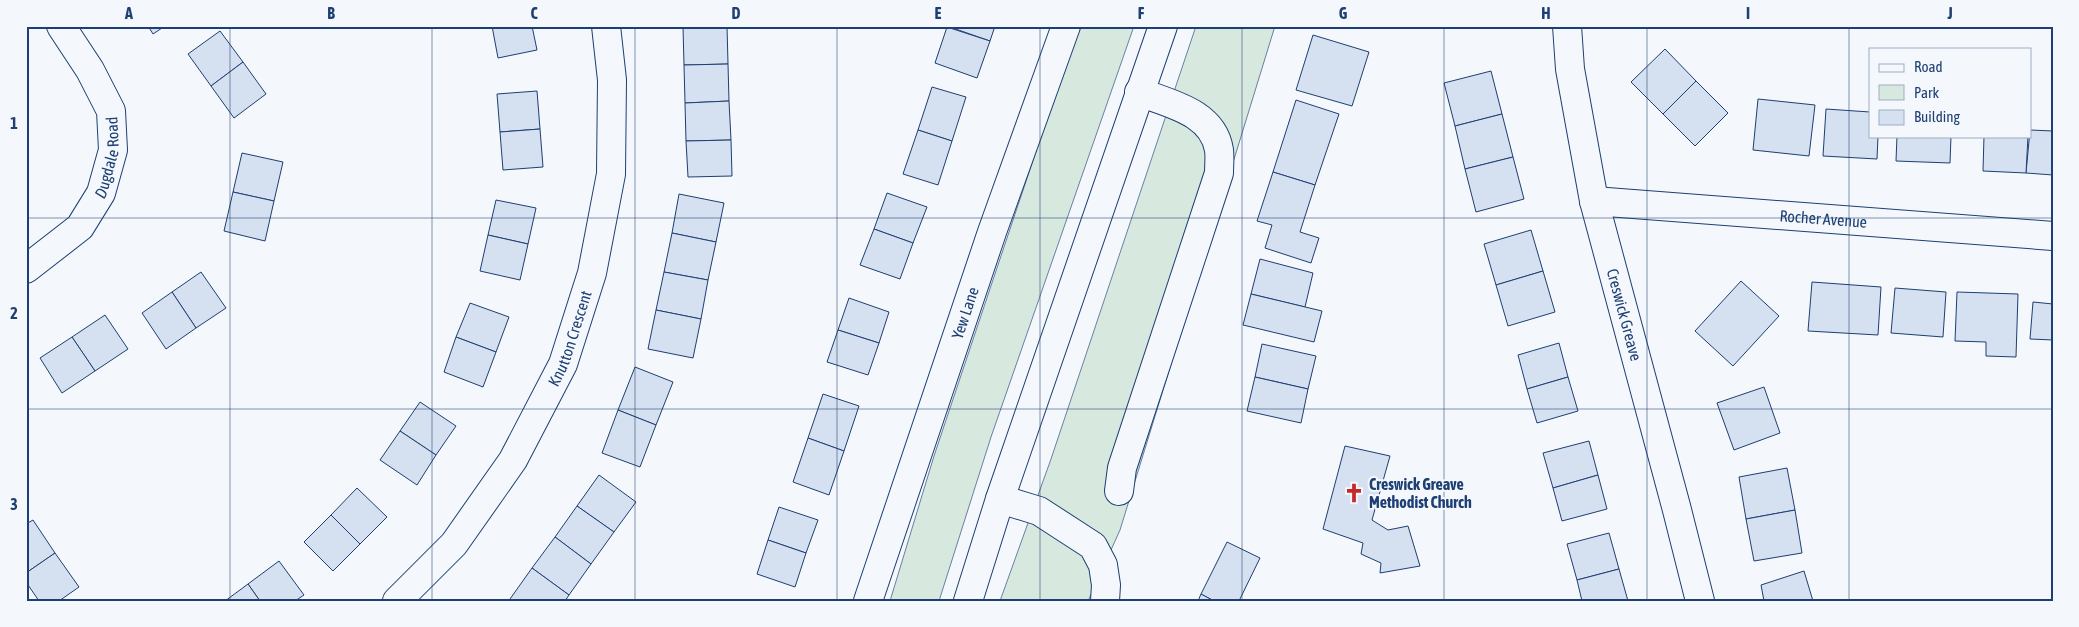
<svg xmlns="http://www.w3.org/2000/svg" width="2079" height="627" font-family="'Asap Condensed',sans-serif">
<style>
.green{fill:#d7e8df;stroke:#687fa3}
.building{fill:#d5e0f0;stroke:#1d3f73}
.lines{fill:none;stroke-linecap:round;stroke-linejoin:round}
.minor-casing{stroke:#1d3f73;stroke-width:30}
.secondary-casing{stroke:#1d3f73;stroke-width:30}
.minor{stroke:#f4f7fb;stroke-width:28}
.secondary{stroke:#f4f7fb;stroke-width:28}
.grid{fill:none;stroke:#1d3f73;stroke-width:1;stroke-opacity:0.55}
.labels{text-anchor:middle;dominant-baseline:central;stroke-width:4;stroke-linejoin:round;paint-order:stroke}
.street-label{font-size:16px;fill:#1d3f73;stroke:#f4f7fb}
.poi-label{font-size:16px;font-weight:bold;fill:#1d3f73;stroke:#f4f7fb;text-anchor:start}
.neatline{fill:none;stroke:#1d3f73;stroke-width:2}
.grid-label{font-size:16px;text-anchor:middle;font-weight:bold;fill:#1d3f73}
</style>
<rect width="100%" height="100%" fill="#f4f7fb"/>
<g class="green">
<polygon points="1078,26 1134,26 991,437 939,601 890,601 934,456"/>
<polygon points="1196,26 1275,26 1120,530 1088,601 1000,601 1051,459"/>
</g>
<g class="building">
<polygon points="148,26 165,26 153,34"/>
<polygon points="492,26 532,26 537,50 498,58"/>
<polygon points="727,26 728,64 684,65 683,27"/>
<polygon points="947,26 995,26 990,41"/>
<polygon points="947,27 990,41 977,78 935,63"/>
<polygon points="220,31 243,62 211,86 188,54"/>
<polygon points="1313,35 1369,52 1352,106 1296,90"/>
<polygon points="1665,49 1696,81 1663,114 1631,82"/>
<polygon points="243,62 266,94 234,118 211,86"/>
<polygon points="728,64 729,101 685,103 684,65"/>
<polygon points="1491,71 1502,114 1455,126 1444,83"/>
<polygon points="1696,81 1728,113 1695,146 1663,114"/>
<polygon points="932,87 966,97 952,141 918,130"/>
<polygon points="537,91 540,129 500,132 497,94"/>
<polygon points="1758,99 1815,105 1809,156 1753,150"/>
<polygon points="1296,100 1339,114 1315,185 1273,172"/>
<polygon points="729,101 731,140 686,141 685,103"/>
<polygon points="1826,109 1870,112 1870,136 1878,136 1877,159 1823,156"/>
<polygon points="1502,114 1513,157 1465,169 1455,126"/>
<polygon points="540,129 543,167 503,170 500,132"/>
<polygon points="918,130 952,141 938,185 903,174"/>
<polygon points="2030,130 2053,131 2053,175 2026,173"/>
<polygon points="1897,136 1951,136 1950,163 1896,161"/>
<polygon points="1984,136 2028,136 2026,173 1983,171"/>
<polygon points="731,140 732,176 688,177 686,141"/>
<polygon points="242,153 283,162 274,201 233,192"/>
<polygon points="1513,157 1524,199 1476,212 1465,169"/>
<polygon points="1273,172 1315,185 1300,232 1319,238 1311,263 1265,248 1272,225 1257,221"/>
<polygon points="233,192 274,201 265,241 224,231"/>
<polygon points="887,193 927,207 913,243 874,229"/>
<polygon points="679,194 724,203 716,242 672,233"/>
<polygon points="496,200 536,208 528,244 488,235"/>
<polygon points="874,229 913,243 900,279 860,265"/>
<polygon points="1531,230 1543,271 1496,285 1484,244"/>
<polygon points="672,233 716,242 708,280 664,272"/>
<polygon points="488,235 528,244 520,280 480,271"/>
<polygon points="1260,259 1313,273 1305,307 1251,294"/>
<polygon points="1543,271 1555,312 1508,326 1496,285"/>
<polygon points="201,272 226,308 196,328 172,292"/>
<polygon points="664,272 708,280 701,319 656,310"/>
<polygon points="1741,281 1779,316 1733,366 1695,331"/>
<polygon points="1812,282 1881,287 1878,335 1808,331"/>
<polygon points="1895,288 1946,292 1943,337 1891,333"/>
<polygon points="172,292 196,328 166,349 142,313"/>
<polygon points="1957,292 2018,294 2016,357 1986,356 1986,342 1955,341"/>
<polygon points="1251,294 1322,311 1314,342 1243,325"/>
<polygon points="849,298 889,312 879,343 838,330"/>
<polygon points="2033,302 2053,304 2053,340 2030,339"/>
<polygon points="470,303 509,317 496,352 456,337"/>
<polygon points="656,310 701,319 693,358 648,349"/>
<polygon points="105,315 128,349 95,371 72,337"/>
<polygon points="838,330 879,343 868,375 827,362"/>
<polygon points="72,337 95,371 62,393 40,358"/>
<polygon points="456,337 496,352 483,387 444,372"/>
<polygon points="1559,343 1568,377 1527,389 1518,355"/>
<polygon points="1262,344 1316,356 1308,389 1255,377"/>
<polygon points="635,367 673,382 656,425 618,410"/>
<polygon points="1255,377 1308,389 1301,423 1247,411"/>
<polygon points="1568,377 1578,411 1537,423 1527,389"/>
<polygon points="1764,387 1780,433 1734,450 1717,403"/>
<polygon points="823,394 859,406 844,451 808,438"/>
<polygon points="420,402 456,426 436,455 400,431"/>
<polygon points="618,410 656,425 640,467 602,453"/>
<polygon points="400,431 436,455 417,485 380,460"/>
<polygon points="808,438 844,451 829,495 793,482"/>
<polygon points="1589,441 1598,475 1553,488 1543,453"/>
<polygon points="1345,446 1390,456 1372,520 1388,530 1408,526 1420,566 1380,573 1381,563 1361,554 1363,543 1323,529"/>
<polygon points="1787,468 1795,510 1746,519 1739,477"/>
<polygon points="599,475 636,502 614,532 577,506"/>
<polygon points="1598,475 1607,509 1562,521 1553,488"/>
<polygon points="357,488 387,517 360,544 331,515"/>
<polygon points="577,506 614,532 591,564 555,537"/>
<polygon points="779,507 818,520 806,553 768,540"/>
<polygon points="1795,510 1802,553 1754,561 1746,519"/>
<polygon points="331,515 360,544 333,571 304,542"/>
<polygon points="33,520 55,553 26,573 26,524"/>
<polygon points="1609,533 1619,569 1577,580 1567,544"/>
<polygon points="555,537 591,564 569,595 532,568"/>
<polygon points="768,540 806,553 795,587 757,574"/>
<polygon points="1227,542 1260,558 1239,601 1214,601 1201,594"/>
<polygon points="55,553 79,587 59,601 39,601 26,582 26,573"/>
<polygon points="279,561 304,595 295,601 260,601 248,584"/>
<polygon points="532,568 569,595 565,601 512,601 510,599"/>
<polygon points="1619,569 1628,601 1582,601 1577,580"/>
<polygon points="1804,571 1813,601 1764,601 1761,585"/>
<polygon points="248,584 260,601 225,601"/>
<polygon points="1201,594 1214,601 1198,601"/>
</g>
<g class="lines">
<defs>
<g id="minor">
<path id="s1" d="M 1567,26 L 1570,69 L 1594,201 L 1677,510 L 1700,601"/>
<path id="s2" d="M 1594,201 L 2053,236"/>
<path id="s3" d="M 26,269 L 80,227 L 101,193 L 113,150 L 111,111 L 90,70 L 61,26"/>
<path d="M 1119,491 L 1122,468 L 1219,173 C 1219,166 1220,157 1219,150 C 1213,112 1170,104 1139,92"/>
<polyline points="1000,499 1039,511 1093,546 1103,565 1106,585 1105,601"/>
<path id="s4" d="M 397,601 L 454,544 L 513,460 L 563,364 L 592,273 L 611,174 L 612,80 L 606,26"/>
<path id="s5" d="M 868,601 L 992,232 L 1066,26"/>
</g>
<polyline id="secondary" points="968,601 1000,499 1163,26"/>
</defs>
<use href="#minor" class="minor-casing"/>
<use href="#secondary" class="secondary-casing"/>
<use href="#minor" class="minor"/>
<use href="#secondary" class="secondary"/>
</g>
<path class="grid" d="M 230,26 L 230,601M 432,26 L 432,601M 635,26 L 635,601M 837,26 L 837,601M 1040,26 L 1040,601M 1242,26 L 1242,601M 1444,26 L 1444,601M 1647,26 L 1647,601M 1849,26 L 1849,601M 26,218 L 2053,218M 26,409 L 2053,409"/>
<defs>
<symbol id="church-bare" viewBox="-9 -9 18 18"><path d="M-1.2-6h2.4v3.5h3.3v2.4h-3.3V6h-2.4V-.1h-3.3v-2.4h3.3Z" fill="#c62828" stroke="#f4f7fb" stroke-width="2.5" paint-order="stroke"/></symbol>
</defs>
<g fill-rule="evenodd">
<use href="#church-bare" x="1340" y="479" width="28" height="28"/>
</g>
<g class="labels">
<g class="street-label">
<text stroke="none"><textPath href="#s3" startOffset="145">Dugdale Road</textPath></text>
<text stroke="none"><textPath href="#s2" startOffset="230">Rocher Avenue</textPath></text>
<text stroke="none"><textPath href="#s5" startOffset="304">Yew Lane</textPath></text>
<text stroke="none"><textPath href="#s1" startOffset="295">Creswick Greave</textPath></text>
<text stroke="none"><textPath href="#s4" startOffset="318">Knutton Crescent</textPath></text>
</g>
<g class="poi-label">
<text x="1369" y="484">Creswick Greave<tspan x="1369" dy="18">Methodist Church</tspan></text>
</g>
</g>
<rect width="2079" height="627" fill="none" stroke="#f4f7fb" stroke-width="55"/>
<rect x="1869" y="48" width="162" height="90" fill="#f4f7fb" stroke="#9eadc5"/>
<rect x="1879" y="64" width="25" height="8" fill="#f4f7fb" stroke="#9eadc5"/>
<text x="1914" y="72" font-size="15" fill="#1d3f73">Road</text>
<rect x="1879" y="85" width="25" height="15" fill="#d7e8df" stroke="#9eadc5"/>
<text x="1914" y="98" font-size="15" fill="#1d3f73">Park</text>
<rect x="1879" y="110" width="25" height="15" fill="#d5e0f0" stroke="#9eadc5"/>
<text x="1914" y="122" font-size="15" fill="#1d3f73">Building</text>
<rect x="28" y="28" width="2024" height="572" class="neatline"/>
<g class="grid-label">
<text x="129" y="19">A</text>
<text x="331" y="19">B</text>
<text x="534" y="19">C</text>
<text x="736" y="19">D</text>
<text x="938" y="19">E</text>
<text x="1141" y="19">F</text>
<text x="1343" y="19">G</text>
<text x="1546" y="19">H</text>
<text x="1748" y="19">I</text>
<text x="1950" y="19">J</text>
<text x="14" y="129">1</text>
<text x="14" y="319">2</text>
<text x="14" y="510">3</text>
</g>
</svg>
